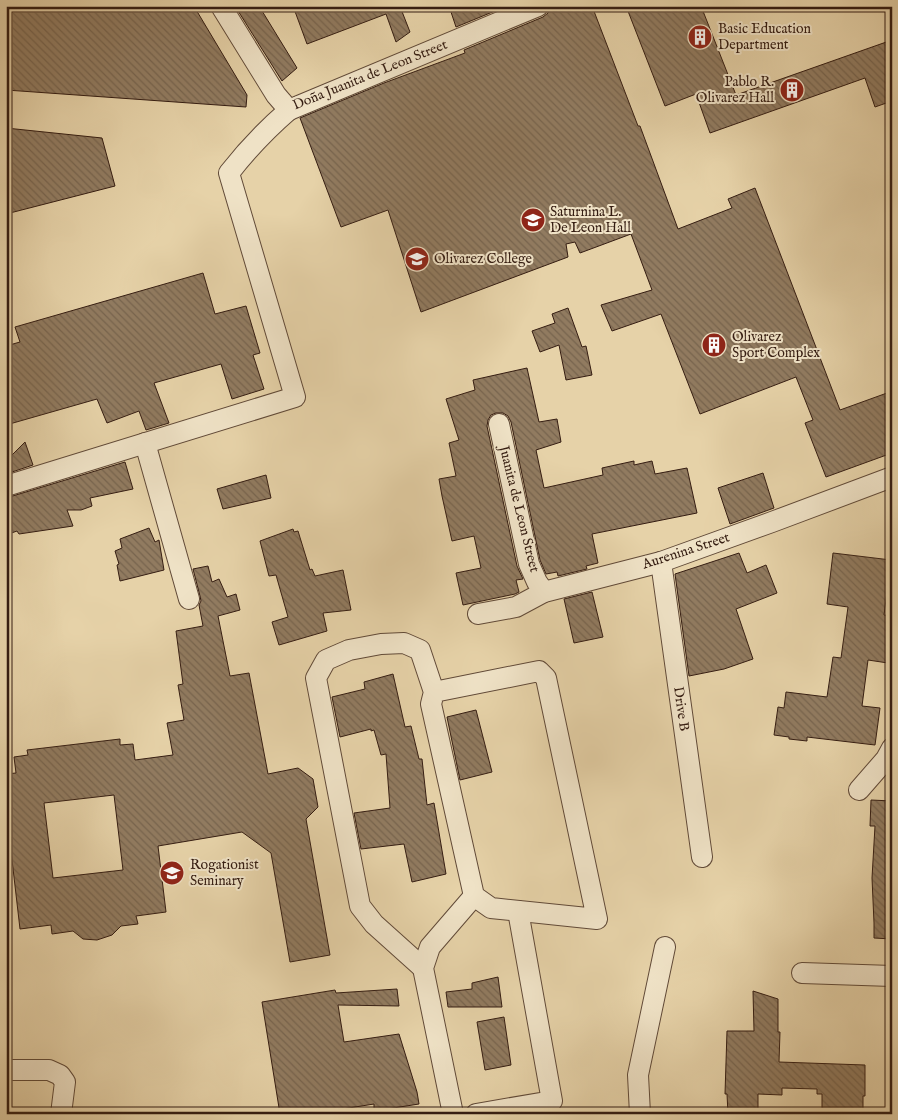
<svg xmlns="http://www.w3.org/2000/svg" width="898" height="1120" font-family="'IM FELL English',serif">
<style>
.building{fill:url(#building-back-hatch);stroke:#351d12;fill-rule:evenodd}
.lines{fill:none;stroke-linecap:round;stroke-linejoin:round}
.minor-casing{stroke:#614a38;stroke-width:22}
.minor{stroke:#efe2c6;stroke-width:20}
.labels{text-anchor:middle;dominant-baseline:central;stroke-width:4;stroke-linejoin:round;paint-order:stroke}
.poi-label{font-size:14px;fill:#351d12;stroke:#efe2c6;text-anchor:start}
.street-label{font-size:14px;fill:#351d12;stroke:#efe2c6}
</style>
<defs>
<pattern id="building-back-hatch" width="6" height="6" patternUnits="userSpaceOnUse" patternTransform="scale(1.25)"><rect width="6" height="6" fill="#917b60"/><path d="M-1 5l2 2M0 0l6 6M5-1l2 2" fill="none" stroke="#77644e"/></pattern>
</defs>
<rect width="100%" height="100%" fill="#e6d2a8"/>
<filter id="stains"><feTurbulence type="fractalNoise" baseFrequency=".004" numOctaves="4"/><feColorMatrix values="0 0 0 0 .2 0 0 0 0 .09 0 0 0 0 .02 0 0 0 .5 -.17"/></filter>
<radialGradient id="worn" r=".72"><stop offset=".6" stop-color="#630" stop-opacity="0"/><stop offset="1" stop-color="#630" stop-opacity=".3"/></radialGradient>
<g class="building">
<polygon points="6,6 191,6 198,13 247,95 246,107 6,90"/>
<polygon points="235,6 259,6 297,68 282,81"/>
<polygon points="293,6 403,6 404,8 401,9 410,32 396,42 386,14 307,44"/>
<polygon points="449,6 507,6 456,27"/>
<polygon points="550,6 592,6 638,126 640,126 678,229 732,208 728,199 755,188 840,410 887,393 892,405 892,453 826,477 805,423 813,420 796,377 700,414 661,314 612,331 601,305 652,290 631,234 580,253 575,242 566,244 568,257 421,312 388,210 341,227 300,118 384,83 465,53 464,50 543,17 548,13"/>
<polygon points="626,6 701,6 736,95 892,40 892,101 875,107 865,78 710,133 696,94 665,106"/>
<polygon points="6,128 102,138 115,186 6,214"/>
<polygon points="203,273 215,314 246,306 260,353 253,355 264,389 232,399 221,364 154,383 169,423 146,430 139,411 107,423 97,399 6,425 6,346 20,342 15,327"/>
<polygon points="568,308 582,347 586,346 592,375 566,380 559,345 540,352 532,331 555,323 552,314"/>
<polygon points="527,368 539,422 557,419 561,442 536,450 544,488 603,475 602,468 634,461 634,465 652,461 655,474 687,468 697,513 592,534 598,563 586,566 587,569 558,576 557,572 546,574 540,560 511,422 508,416 503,413 496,413 491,415 488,420 487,426 517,566 523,579 516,580 519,592 515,594 463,605 456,573 481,568 474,536 452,541 442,496 439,479 456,476 449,443 459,440 446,399 475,390 473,380"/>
<polygon points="25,442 33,465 6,474 6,461"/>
<polygon points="125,462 133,489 90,498 92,506 81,510 67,510 73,526 19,534 17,531 6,535 6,498"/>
<polygon points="763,473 774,508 730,524 718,488"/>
<polygon points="266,475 271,498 223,509 217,489"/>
<polygon points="149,528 155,542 159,540 164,570 120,581 117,565 119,564 115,551 122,548 120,539"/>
<polygon points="293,529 294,532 298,531 310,570 312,569 315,576 343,570 351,610 323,613 327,631 279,645 272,622 288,617 276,575 269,576 260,541"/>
<polygon points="739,553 747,573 766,565 777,593 736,609 753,659 724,669 689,676 675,574"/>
<polygon points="833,553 891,560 884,615 892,616 892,630 888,663 868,660 862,706 880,708 875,745 807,737 807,741 789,739 789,737 774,735 778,707 784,708 786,692 827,697 833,657 841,658 848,607 827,604"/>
<path d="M 208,566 L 212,582 L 219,579 L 227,597 L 236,594 L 240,610 L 218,616 L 230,676 L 249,673 L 268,774 L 298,768 L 313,779 L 318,807 L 306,819 L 330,955 L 290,962 L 271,853 L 242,832 L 158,846 L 166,912 L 136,916 L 138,924 L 121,926 L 112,935 L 97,940 L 83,939 L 73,931 L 52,934 L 51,925 L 20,929 L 6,808 L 6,774 L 16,773 L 14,757 L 28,755 L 27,750 L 120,739 L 120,745 L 133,744 L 135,760 L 173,755 L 167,723 L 184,720 L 178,685 L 183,684 L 176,631 L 203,626 L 199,605 L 201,601 L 200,596 L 193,569 ZM 114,795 L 123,870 L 53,878 L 44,803 Z"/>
<polygon points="592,592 603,637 574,643 564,599"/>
<polygon points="393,674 405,727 411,726 419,759 422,759 427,805 434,803 446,874 412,882 404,844 361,849 354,813 390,808 386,754 381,755 374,730 371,731 371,729 340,737 332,697 365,689 364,682"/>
<polygon points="476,710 492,772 460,780 447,717"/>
<polygon points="871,800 892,801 892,939 874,938 874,923 872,878 875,826 870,826"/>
<polygon points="498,977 502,1007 448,1007 446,992 472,989 472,983"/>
<polygon points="397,989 399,1006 338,1005 344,1042 399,1034 417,1092 419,1104 374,1111 374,1104 311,1114 280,1114 262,1002 335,990 336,993"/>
<polygon points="753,991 778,999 778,1032 780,1032 779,1062 865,1065 865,1096 863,1096 863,1114 822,1114 822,1094 817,1094 817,1089 782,1088 782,1095 758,1094 758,1114 728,1114 727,1094 725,1094 727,1031 754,1031"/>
<polygon points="504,1017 511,1065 485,1070 477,1022"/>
</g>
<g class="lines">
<defs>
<g id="minor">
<polyline points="221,6 276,95 289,110 538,6"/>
<polyline points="499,424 529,564 537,582 544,592"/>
<polyline points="145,443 189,599"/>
<path d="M 6,486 L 295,397 L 229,173 C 247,150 267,129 289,110"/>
<polyline points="661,562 702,857"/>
<polyline points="478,614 516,607 544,592 661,562 772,522 892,477"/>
<polyline points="859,790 886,759 892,748"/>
<polyline points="423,968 374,924 360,906 316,678 326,660 349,650 381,644 404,643 420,650 434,692 431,704 474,896 491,908 597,919 546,678 539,671 434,692"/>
<polyline points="802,973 892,976"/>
<polyline points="6,1070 49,1070 60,1075 65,1082 61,1114"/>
<polyline points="453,1114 423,968 430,947 474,896"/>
<polyline points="476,1114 552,1101 518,911"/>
<polyline points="640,1114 638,1075 665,947"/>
</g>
</defs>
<use href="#minor" class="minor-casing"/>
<use href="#minor" class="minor"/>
</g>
<defs>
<symbol id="building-disc" viewBox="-11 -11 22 22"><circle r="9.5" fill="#8f2418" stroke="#efe2c6"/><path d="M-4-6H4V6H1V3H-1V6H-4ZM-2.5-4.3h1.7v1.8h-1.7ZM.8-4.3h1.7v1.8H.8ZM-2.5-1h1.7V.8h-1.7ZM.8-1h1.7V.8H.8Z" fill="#fff"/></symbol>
<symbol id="university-disc" viewBox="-11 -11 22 22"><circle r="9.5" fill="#8f2418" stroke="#efe2c6"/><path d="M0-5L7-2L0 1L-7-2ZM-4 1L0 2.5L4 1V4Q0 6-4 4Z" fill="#fff"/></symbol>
</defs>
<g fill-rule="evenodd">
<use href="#building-disc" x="686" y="23" width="28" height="28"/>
<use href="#building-disc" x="778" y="76" width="28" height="28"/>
<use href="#university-disc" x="519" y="206" width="28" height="28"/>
<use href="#university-disc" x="403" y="245" width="28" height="28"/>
<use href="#building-disc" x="700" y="331" width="28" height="28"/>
<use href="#university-disc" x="158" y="859" width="28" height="28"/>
</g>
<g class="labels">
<g class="poi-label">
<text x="718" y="29">Basic Education<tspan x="718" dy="16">Department</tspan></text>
<text x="774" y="82" text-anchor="end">Pablo R.<tspan x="774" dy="16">Olivarez Hall</tspan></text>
<text x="550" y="212">Saturnina L.<tspan x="550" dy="16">De Leon Hall</tspan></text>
<text x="434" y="259">Olivarez College</text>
<text x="732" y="337">Olivarez<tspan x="732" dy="16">Sport Complex</tspan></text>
<text x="190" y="865">Rogationist<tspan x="190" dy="16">Seminary</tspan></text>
</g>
<g class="street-label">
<text transform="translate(370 75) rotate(-22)">Doña Juanita de Leon Street</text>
<text transform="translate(519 509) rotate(76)">Juanita de Leon Street</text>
<text transform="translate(686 551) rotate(-18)">Aurenina Street</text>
<text transform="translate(681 709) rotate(82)">Drive B</text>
</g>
</g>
<rect width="898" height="1120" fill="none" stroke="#e6d2a8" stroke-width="25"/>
<rect x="8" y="8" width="883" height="1105" fill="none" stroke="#351d12" stroke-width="2.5"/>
<rect x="12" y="12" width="873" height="1095" fill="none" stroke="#351d12"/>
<rect width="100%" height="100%" filter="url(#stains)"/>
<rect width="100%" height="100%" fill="url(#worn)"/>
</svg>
